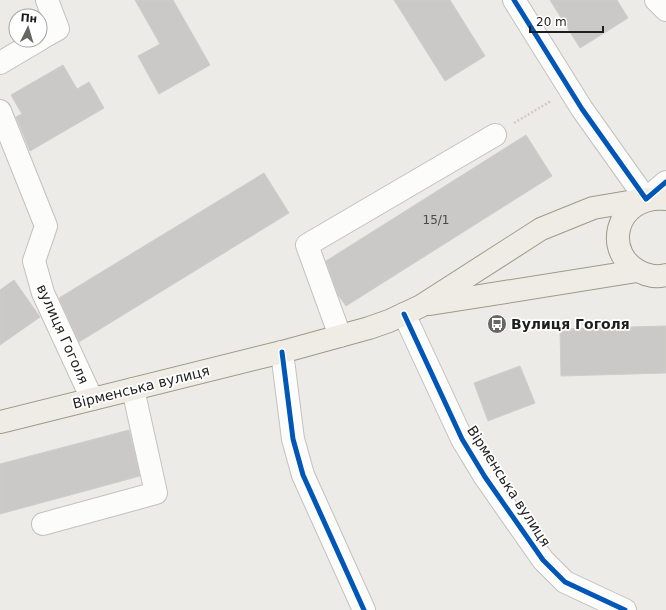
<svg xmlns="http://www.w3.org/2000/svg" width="666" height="610" font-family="'DejaVu Sans',sans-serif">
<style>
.building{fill:#cac9c7;stroke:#cfcdc9}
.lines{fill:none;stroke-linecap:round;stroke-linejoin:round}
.minor-casing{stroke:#c2c1bf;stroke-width:24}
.major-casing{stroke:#9f9a86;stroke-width:24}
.path{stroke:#d5cac7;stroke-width:2.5;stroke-dasharray:2 2;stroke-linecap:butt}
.minor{stroke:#fcfcfb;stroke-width:22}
.major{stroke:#efece5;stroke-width:22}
.cycleway-casing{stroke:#fff;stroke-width:8}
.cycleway{stroke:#0057b8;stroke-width:5}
.labels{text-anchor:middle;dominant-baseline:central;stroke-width:3.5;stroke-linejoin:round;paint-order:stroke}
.number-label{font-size:12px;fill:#494948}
.poi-label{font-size:14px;font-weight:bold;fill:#1e1e1e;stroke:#fff;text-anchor:start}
.street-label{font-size:14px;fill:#1e1e1e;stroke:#fff}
</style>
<rect width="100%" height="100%" fill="#ecebe7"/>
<g class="building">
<polygon points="135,0 173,0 210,65 159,94 138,56 160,44"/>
<polygon points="394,0 450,0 485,56 445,81"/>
<polygon points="550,0 617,0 628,18 580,48"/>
<polygon points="63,65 77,89 89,82 104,108 30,151 16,117 22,114 11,95"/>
<polygon points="526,135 552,176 346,306 338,295 326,261"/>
<polygon points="264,173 289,213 79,342 59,298"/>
<polygon points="14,280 40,317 0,345 0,290"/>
<polygon points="666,326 666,373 561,376 560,329"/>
<polygon points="520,366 535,403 488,421 474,383"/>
<polygon points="129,430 140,476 0,514 0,464"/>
</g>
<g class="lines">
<defs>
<g id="minor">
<polyline points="514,0 582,109 646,199 666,182"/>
<polyline points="656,0 666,10"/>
<polyline points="40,39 58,29 47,0"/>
<polyline points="0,63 39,40"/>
<polyline points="0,111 46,226 34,261 43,293 92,399"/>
<polyline points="404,314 462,439 485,477 543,560 565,582 625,610"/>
<polyline points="340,336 307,245 495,135"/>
<polyline points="282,352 293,439 303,475 364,610"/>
<polyline points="43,524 156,493 133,389"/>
</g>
<g id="major">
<path d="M 666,199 C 614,194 600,257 645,274 C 651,276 659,277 666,275"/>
<polyline points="430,304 637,271"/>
<polyline points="0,422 282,352 369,328 389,321 421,306 541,229 593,208 646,199"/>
</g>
</defs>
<use href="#minor" class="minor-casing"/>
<use href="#major" class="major-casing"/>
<polyline class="path" points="514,123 551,101"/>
<use href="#minor" class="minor"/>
<use href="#major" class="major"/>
<defs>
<g id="cycleway">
<polyline points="514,0 582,109 646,199 666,182"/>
<polyline points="404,314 462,439 485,477 543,560 565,582 625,610"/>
<polyline points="282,352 293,439 303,475 364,610"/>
</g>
</defs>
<use href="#cycleway" class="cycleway-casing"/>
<use href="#cycleway" class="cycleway"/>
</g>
<defs>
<symbol id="bus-disc" viewBox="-11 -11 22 22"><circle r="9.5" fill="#666664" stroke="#fff"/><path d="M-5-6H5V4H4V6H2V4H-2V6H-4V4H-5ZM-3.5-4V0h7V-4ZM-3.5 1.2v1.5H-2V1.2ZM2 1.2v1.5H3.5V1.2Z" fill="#fff"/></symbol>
</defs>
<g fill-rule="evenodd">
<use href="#bus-disc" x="486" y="313" width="22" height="22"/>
</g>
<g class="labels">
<g class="number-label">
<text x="436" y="220">15/1</text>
</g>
<g class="poi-label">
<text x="511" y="324">Вулиця Гоголя</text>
</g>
<g class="street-label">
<text transform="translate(63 334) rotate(66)">вулиця Гоголя</text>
<text transform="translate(141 387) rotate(-14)">Вірменська вулиця</text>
<text transform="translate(509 486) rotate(57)">Вірменська вулиця</text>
</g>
</g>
<g transform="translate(28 28) rotate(5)"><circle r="19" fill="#ffffff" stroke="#a5a5a5"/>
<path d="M0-3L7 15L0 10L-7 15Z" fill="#666664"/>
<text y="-6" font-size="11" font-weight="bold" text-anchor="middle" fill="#1e1e1e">Пн</text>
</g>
<path d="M530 26v6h73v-6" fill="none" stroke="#1e1e1e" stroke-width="2"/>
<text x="536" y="26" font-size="12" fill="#1e1e1e" stroke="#ffffff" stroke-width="3" paint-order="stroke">20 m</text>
</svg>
